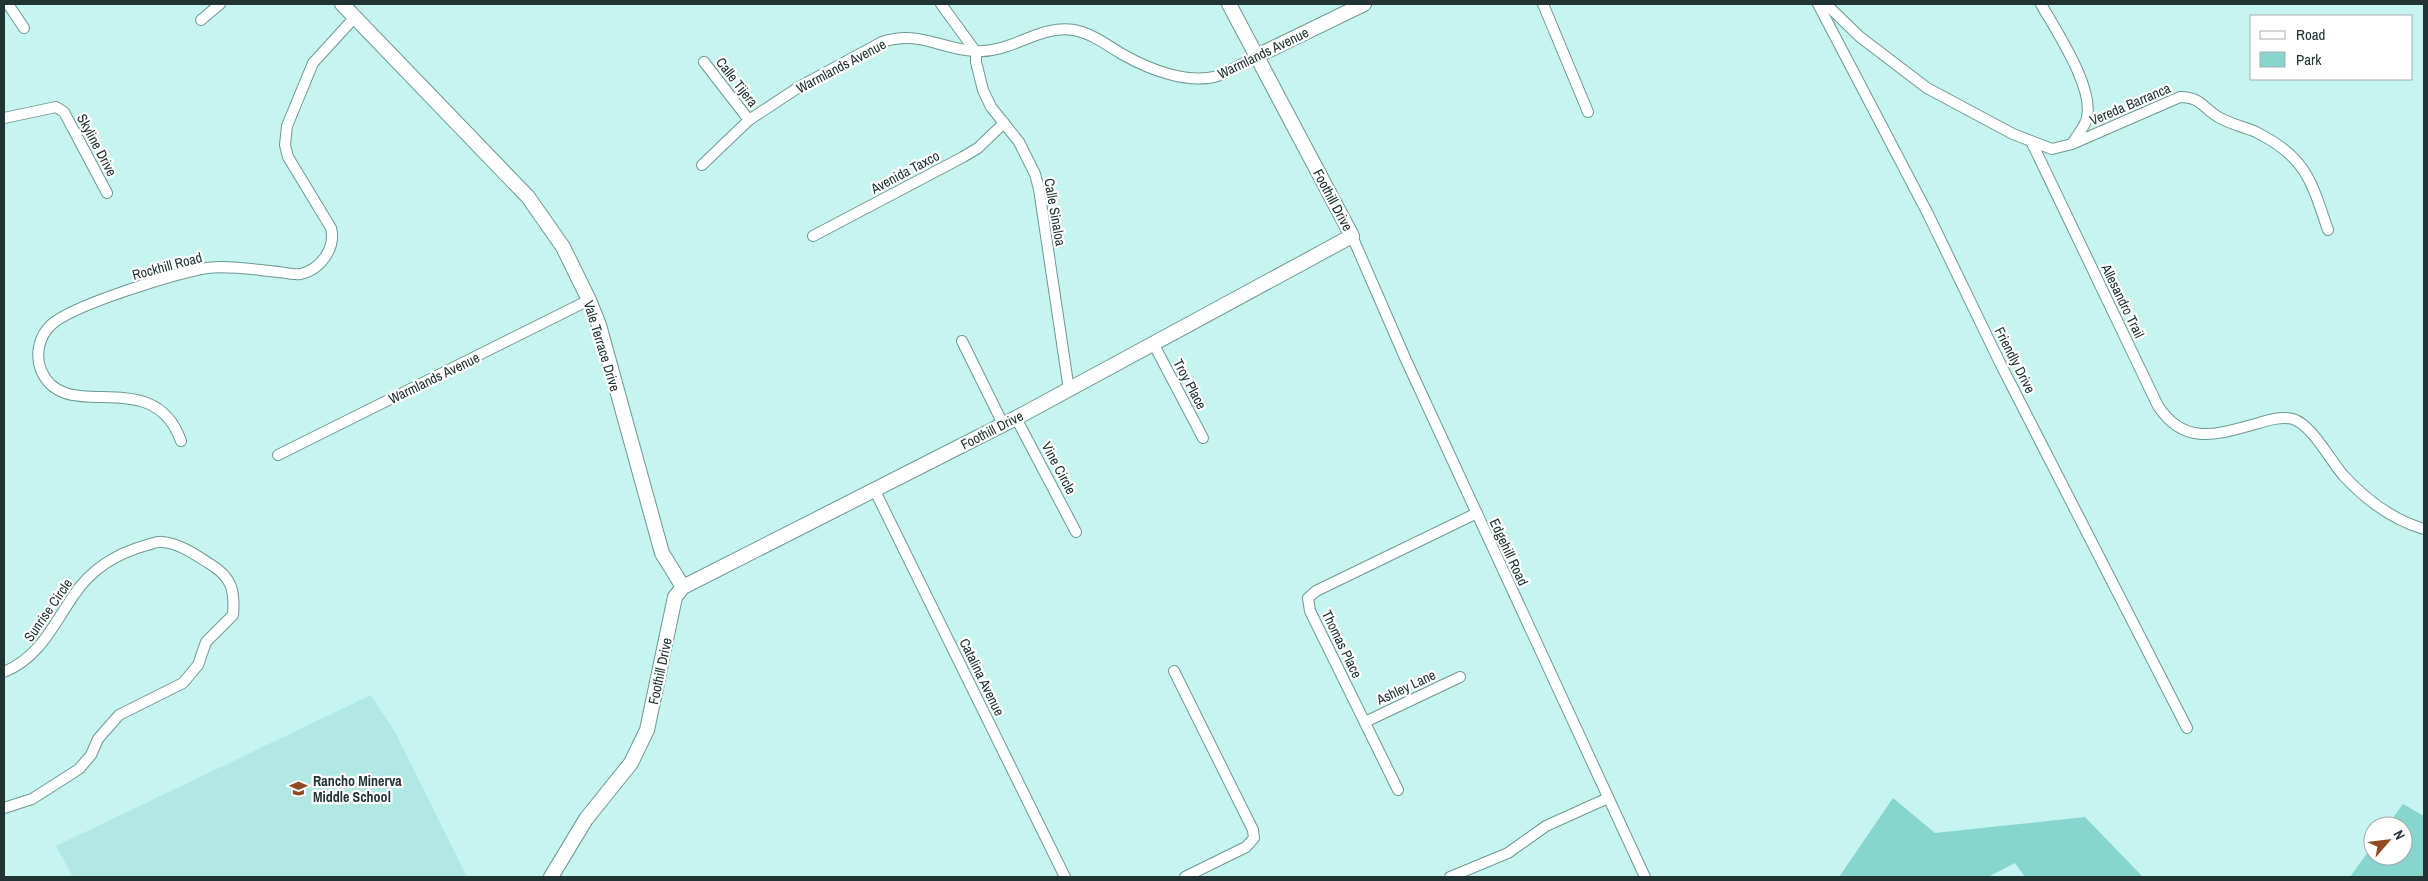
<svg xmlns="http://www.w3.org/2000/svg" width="2428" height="881" font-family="'Archivo Narrow',sans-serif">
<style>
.built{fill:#b1e8e4}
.green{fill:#86d5cf}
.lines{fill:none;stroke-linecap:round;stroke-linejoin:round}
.street-casing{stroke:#6c9895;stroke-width:12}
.secondary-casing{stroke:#6c9895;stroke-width:16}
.street{stroke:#fff;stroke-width:10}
.secondary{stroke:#fff;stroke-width:14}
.labels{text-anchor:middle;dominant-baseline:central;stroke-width:4.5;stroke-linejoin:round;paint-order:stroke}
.street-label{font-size:14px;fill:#213332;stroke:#fff}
.poi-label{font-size:14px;font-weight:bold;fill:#213332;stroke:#fff;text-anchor:start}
</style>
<rect width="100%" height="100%" fill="#c6f5f1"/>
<polygon class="built" points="371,695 395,732 467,877 73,877 56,846"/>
<g class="green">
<polygon points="1893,798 1935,833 2085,817 2143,877 2025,877 2015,863 1988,877 1839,877"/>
<polygon points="2403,804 2424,816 2424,877 2350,877 2373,845 2373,856 2403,856 2403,826 2387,826"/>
</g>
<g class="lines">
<defs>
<g id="street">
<polyline points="8,4 24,28"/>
<polyline points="941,4 976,52 976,62 983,90 991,107 1019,142 1035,174 1039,189 1069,390"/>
<polyline points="1543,4 1588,112"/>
<polyline points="1818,4 1928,214 2001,365 2187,728"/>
<path d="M 1826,4 L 1860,37 L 1927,88 L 2013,134 L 2052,149 L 2072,144 L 2180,97 C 2202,97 2203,109 2220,118 C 2231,124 2244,127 2256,132 C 2306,157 2311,180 2328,230"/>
<path d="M 2041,4 C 2056,31 2097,91 2086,121 C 2083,129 2076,137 2072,144"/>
<polyline points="201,20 220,4"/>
<polyline points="704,62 749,120"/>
<polyline points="4,118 56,107 64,112 107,193"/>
<path d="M 2032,143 L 2158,406 C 2185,447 2218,434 2259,423 C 2269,420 2282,416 2293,419 C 2312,425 2330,460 2343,475 C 2365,499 2393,520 2424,529"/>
<path d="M 702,165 L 749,120 L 799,87 L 882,42 C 921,30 939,49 975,51 C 1010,54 1040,24 1074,30 C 1091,33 1107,45 1122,54 C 1148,69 1190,86 1220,75 C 1232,70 1245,62 1257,56"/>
<polyline points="813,236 963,157 978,148 1004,123"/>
<polyline points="1352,236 1406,360 1645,877"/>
<polyline points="962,341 1003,424"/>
<polyline points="1153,343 1203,438"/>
<polyline points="1016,418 1076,532"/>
<path d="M 181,441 C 153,362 64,427 41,370 C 35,355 39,336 51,325 C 72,305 177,273 207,268 C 230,265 256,270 279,272 C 285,273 295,275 301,274 C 321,269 336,248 331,228 L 288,157 L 285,145 L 287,126 L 313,63 L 355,17"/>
<polyline points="278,455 589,300"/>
<polyline points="874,489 1065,877"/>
<polyline points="1174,671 1253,830 1254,838 1246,847 1185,877"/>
<path d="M 4,672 C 40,657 53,625 74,595 C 91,569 118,553 147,545 C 152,544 158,541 162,542 C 179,543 196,555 210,564 C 232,577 235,591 233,615 L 206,642 L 198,665 L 183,683 L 119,715 L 98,739 L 91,755 L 79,769 L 32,799 L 4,808"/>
<polyline points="1365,722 1460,677"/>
<polyline points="1398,790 1310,611 1308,598 1316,591 1477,513"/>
<polyline points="1450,877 1508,853 1546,826 1608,798"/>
</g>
<g id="secondary">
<polyline points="342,4 528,197 563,247 589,300 599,325 662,553 683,587"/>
<polyline points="1257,56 1364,4"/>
<polyline points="551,877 586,819 631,763 647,730 675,597 683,587 1016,418 1352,236 1229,4"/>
</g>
</defs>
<use href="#street" class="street-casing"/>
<use href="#secondary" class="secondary-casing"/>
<use href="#street" class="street"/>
<use href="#secondary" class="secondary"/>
</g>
<defs>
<symbol id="school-bare" viewBox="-9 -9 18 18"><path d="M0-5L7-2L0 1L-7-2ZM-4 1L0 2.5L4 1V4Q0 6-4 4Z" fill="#914b23" stroke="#fff" stroke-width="2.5" paint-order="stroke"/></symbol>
</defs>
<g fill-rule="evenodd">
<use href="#school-bare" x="286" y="776" width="25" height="25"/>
</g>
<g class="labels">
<g class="street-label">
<text transform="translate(1263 53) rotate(-26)">Warmlands Avenue</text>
<text transform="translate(841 66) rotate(-28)">Warmlands Avenue</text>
<text transform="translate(737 82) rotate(52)">Calle Tijera</text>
<text transform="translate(2130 104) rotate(-23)">Vereda Barranca</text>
<text transform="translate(97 145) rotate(62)">Skyline Drive</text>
<text transform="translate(905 172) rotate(-28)">Avenida Taxco</text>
<text transform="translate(1333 200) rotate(62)">Foothill Drive</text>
<text transform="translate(1055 212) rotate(80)">Calle Sinaloa</text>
<text transform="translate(167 266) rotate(-15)">Rockhill Road</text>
<text transform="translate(2123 301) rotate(64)">Allesandro Trail</text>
<text transform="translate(602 346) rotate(73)">Vale Terrace Drive</text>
<text transform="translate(2015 360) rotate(63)">Friendly Drive</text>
<text transform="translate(434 378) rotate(-26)">Warmlands Avenue</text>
<text transform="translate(1190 384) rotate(62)">Troy Place</text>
<text transform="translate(992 430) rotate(-27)">Foothill Drive</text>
<text transform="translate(1059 468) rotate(62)">Vine Circle</text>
<text transform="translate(1509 552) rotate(65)">Edgehill Road</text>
<text transform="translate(48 610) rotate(-55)">Sunrise Circle</text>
<text transform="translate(1342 644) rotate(64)">Thomas Place</text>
<text transform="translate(660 671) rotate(-78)">Foothill Drive</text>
<text transform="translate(982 677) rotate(64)">Catalina Avenue</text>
<text transform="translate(1406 687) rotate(-25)">Ashley Lane</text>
</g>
<g class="poi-label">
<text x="313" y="781">Rancho Minerva<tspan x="313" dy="16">Middle School</tspan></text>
</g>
</g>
<rect width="2428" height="881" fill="none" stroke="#213332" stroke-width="10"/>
<rect x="2250" y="15" width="162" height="65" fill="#ffffff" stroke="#a6adad"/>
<rect x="2260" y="31" width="25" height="8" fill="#ffffff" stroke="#a6adad"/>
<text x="2296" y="40" font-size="15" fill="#213332">Road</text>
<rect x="2260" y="52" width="25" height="15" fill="#86d5cf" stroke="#a6adad"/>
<text x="2296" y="65" font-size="15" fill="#213332">Park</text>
<g transform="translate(2388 841) rotate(62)"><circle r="24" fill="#ffffff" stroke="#a6adad"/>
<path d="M0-4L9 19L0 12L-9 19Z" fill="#914b23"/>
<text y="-8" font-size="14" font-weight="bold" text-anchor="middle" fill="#213332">N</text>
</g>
</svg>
